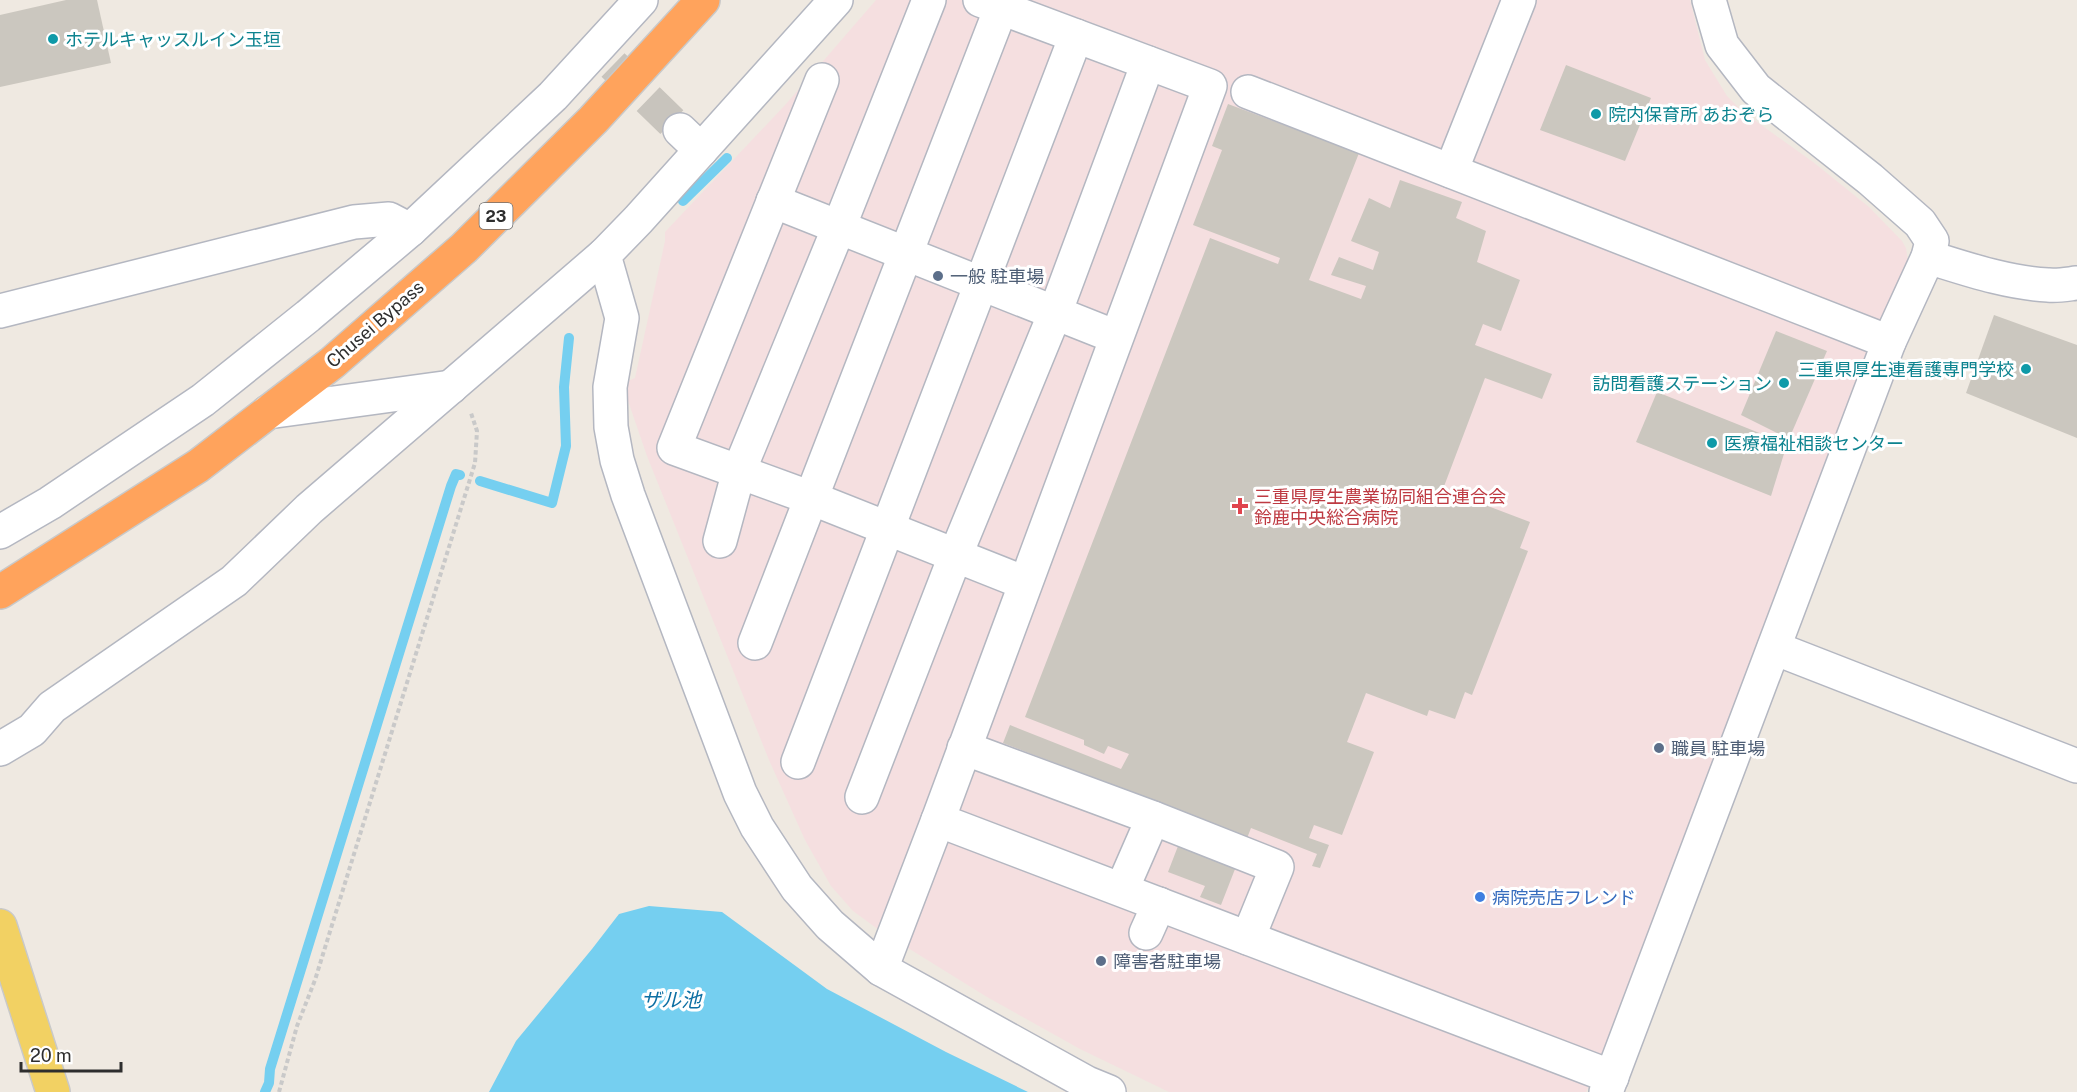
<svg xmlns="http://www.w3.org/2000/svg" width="2077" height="1092" font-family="'Public Sans','Noto Sans JP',sans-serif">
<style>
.medical{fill:#f5dfe0}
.water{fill:#75cff0}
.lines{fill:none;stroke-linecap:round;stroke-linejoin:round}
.stream{stroke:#75cff0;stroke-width:10}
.building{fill:#cbc7bf}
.minor-tunnel{stroke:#c8c4bd;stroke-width:33;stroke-dasharray:33 16;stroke-linecap:butt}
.minor-casing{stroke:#b4b7c1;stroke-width:36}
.major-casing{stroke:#c9c9c9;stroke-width:36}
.highway-casing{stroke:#c9c9c9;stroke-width:36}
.path{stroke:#c9c9c9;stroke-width:4;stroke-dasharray:4.5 3;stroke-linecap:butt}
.minor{stroke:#fff;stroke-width:33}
.major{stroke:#f2d163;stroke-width:33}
.highway{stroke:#ffa35c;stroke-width:33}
.culture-dot{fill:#0f9aa8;stroke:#fff;stroke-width:2}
.service-dot{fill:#5c6f8a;stroke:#fff;stroke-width:2}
.health-dot{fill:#e0444e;stroke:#fff;stroke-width:2}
.shop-dot{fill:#3f7fe0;stroke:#fff;stroke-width:2}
.labels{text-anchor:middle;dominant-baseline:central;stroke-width:6;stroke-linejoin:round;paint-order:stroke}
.shield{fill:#fff;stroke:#6d6d6d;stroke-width:1.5}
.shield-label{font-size:16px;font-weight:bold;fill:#2e2e2e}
.culture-label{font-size:18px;fill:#0d838f;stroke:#fff;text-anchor:start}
.service-label{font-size:18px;fill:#4e5e75;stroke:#fff;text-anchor:start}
.street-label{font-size:18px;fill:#2e2e2e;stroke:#fff}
.health-label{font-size:18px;fill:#be3a42;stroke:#fff;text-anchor:start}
.shop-label{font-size:18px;fill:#366cbe;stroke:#fff;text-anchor:start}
.water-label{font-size:20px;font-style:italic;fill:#0d6fa3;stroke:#fff}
</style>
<rect width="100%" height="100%" fill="#efe9e1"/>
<polygon class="medical" points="876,0 1690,0 1705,60 1727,96 1743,112 1813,162 1869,207 1902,241 1906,248 1908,262 1605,1049 1586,1092 1169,1092 1080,1049 987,997 879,930 853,911 831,886 805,840 769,760 647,456 625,392 626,382 635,378 665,241 665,232 786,104"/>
<polygon class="water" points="649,906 722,912 827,989 946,1052 1028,1092 489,1092 516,1041 592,949 619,914"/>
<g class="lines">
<g class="stream">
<polyline points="683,201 727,158"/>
<polyline points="480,481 552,503 566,446 564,387 569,338"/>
<polyline points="265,1092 269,1083 270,1069 451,486 456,474 460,475"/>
</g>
</g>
<g class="building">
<polygon points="66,0 97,0 111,63 0,87 0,15"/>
<polygon points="1566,65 1651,98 1625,161 1540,130"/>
<polygon points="1228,104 1359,153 1309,280 1361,299 1366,286 1331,275 1339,257 1373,270 1379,252 1351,241 1369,198 1390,208 1400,180 1462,202 1456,218 1486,231 1477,262 1520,280 1501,331 1483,324 1475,345 1552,374 1542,399 1485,378 1443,489 1530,522 1520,548 1528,551 1472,695 1465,692 1455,719 1429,710 1427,716 1366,693 1347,742 1374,752 1342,835 1314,825 1309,838 1329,845 1320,868 1312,866 1317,854 1251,828 1221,905 1200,897 1205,886 1168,872 1190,815 1003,743 1010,725 1121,769 1129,754 1108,746 1104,754 1084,745 1084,740 1025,717 1210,238 1278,264 1280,258 1193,225 1222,150 1212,146"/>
<polygon points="1994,315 2077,345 2077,438 1966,393"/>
<polygon points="1776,331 1827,351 1789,439 1741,415"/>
<polygon points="1657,392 1787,444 1771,496 1636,442"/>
</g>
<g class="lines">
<polyline class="minor-tunnel" points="613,65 680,130"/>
<defs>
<g id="minor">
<polyline points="836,0 638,220 604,255 622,318 610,387 611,427 617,460 628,495 740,793 757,827 797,888 830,925 881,969 1087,1083 1109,1092"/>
<polyline points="822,80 674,448 811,498 1025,583"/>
<polyline points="1248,92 1889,342"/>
<polyline points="680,130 701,150"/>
<polyline points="1451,171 1519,0"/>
<polyline points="773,201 1116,337"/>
<path d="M 1928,257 C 1967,269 2007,283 2048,285 C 2058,286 2068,284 2077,283"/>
<polyline points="0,311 354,222 389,219 410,230"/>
<polyline points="268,412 451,387"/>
<polyline points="0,532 50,503 203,400 308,316 410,230 553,96 641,0"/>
<polyline points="720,541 739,471 839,227 929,0"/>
<polyline points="755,643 1001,8"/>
<polyline points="1774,648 2077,766"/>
<polyline points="964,748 1153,818 1277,867 1248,938"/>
<polyline points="0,749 32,730 52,707 234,581 309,509 604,255"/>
<polyline points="798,762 1076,36"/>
<polyline points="862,797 956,554 1055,313 1148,63"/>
<polyline points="938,820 1612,1077"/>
<polyline points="1122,889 1153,818"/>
<polyline points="1146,933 1159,904"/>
<polyline points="881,969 938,820 1210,86 980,0"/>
<polyline points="1606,1092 1889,342 1928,257 1932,241 1920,223 1870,179 1756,89 1722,45 1709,0"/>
</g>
<polyline id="major" points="0,926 53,1092"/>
<polyline id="highway" points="0,592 198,466 332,363 464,248 593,120 703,0"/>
</defs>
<use href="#minor" class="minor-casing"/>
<use href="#major" class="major-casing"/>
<use href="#highway" class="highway-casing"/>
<polyline class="path" points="279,1092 297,1026 315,980 475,463 477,431 471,413"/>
<use href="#minor" class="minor"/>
<use href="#major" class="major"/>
<use href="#highway" class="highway"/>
</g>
<g class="culture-dot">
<circle cx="53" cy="39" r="6"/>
<circle cx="1596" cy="114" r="6"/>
<circle cx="2026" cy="369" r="6"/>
<circle cx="1784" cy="383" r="6"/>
<circle cx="1712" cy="443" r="6"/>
</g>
<g class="service-dot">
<circle cx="938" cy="276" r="6"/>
<circle cx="1659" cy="748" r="6"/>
<circle cx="1101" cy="961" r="6"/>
</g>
<path class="health-dot" d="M1237 497h6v6h6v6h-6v6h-6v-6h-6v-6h6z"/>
<circle class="shop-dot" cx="1480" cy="897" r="6"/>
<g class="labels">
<rect class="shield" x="479.5" y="203" width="33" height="26" rx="4.5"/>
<g class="shield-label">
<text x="496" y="216">23</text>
</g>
<g class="culture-label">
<text x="65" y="39">ホテルキャッスルイン玉垣</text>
<text x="1608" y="114">院内保育所 あおぞら</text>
<text x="2014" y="369" text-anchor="end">三重県厚生連看護専門学校</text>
<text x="1772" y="383" text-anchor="end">訪問看護ステーション</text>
<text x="1724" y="443">医療福祉相談センター</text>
</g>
<g class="service-label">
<text x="950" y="276">一般 駐車場</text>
<text x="1671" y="748">職員 駐車場</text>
<text x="1113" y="961">障害者駐車場</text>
</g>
<g class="street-label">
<text transform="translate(375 324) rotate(-41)">Chusei Bypass</text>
</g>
<g class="health-label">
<text x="1254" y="496">三重県厚生農業協同組合連合会<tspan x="1254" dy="21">鈴鹿中央総合病院</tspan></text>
</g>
<g class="shop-label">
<text x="1492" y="897">病院売店フレンド</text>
</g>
<g class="water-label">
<text x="671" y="1000">ザル池</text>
</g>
</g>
<path d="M21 1062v9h100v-9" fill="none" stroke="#2e2e2e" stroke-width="3"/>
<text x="30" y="1062" font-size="18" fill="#2e2e2e" stroke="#ffffff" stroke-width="4.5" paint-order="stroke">20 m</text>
</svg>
